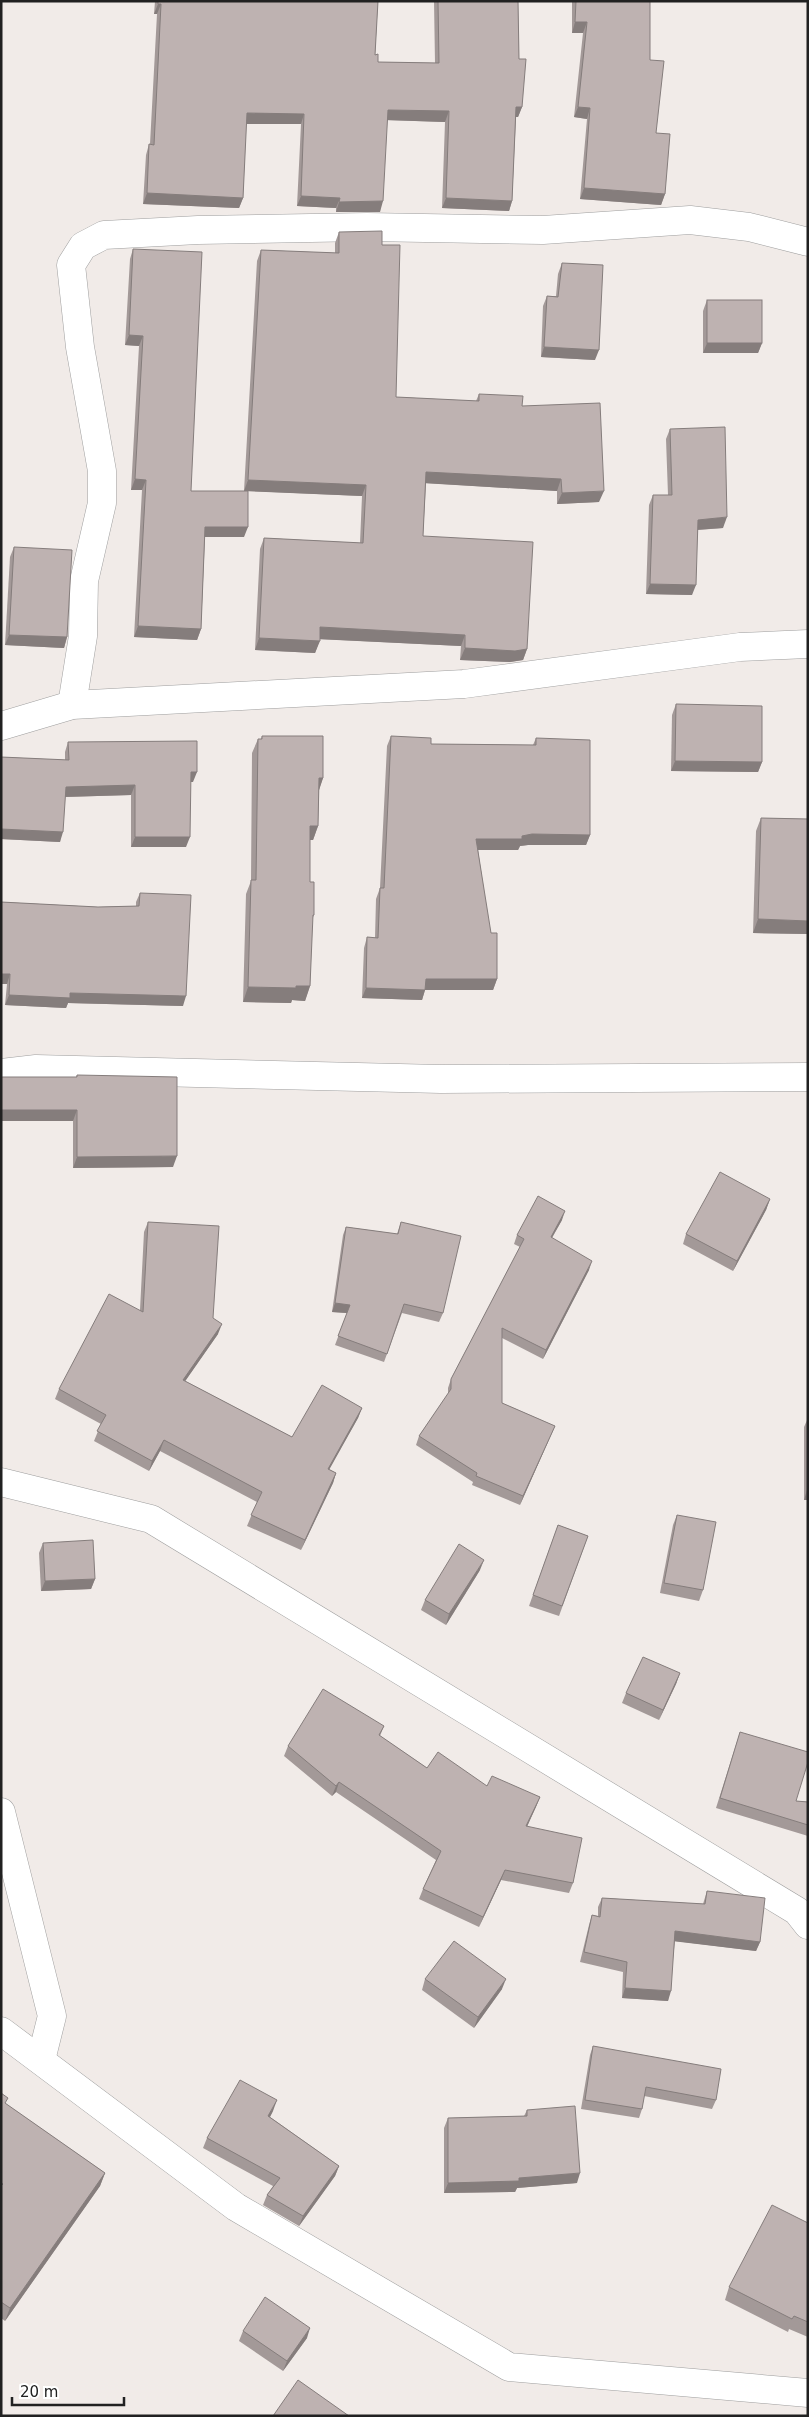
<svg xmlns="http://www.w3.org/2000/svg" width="809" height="2417" font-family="'DejaVu Sans',sans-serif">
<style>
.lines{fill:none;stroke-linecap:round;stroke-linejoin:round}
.minor-casing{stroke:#9e9e9e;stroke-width:29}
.minor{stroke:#fff;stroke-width:28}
.wall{fill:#a39998}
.shaded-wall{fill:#857d7c}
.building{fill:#beb2b1;stroke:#857d7c}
</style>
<rect width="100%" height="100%" fill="#f1ebe8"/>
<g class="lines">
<defs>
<g id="minor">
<polyline points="72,705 83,636 84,581 102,503 102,471 80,347 71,265 83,246 104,235 198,230 367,227 543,230 690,220 749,227 808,242"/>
<polyline points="1,726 72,705 464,684 740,647 808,644"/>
<polyline points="1,1073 36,1069 441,1079 808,1077"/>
<polyline points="1,1482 151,1519 797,1911 808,1925"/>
<polyline points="1,1812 52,2016 41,2060"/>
<polyline points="1,2031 236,2207 509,2367 808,2393"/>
</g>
</defs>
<use href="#minor" class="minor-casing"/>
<use href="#minor" class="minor"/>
</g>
<g class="wall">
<polygon points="155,1 378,1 375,55 378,62 435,63 434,1 518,1 519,59 522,107 518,117 516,117 512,201 509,211 442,208 445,122 387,120 380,212 336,212 336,208 297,206 301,124 246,124 243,198 239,208 143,204 146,155 149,144 150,144 157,14 154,14"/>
<polygon points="572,1 650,1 650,60 656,133 665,194 661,205 580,199 587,119 574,117 583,33 572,33"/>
<polygon points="339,232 382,245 396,397 476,401 479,394 522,406 599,502 557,504 557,491 426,483 423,536 527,649 523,660 510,662 460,660 461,646 320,639 315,653 255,650 260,549 264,538 360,543 362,496 248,491 244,537 205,537 201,629 197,640 134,637 142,490 131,490 139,346 125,345 130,259 133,249 191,491 244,491 257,261 261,250 335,253 335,243"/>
<polygon points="562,263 595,360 541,357 543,306 547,296 556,296 558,274"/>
<polygon points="707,300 762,343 758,353 703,353 703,311"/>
<polygon points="670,429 723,528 698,530 692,595 646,594 649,505 653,495 668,495 666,439"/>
<polygon points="14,547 67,637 64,648 5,645 10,557"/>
<polygon points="676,704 762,762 758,772 671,771 672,715"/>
<polygon points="262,736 323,778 319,790 318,826 313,840 310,840 310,882 314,915 312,920 310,986 305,1001 292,1000 291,1003 243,1002 246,894 251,881 252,753 258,739 261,739"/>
<polygon points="391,736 431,744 533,745 536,738 590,835 586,845 528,845 520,846 518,850 478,850 497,979 493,990 425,990 422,1000 362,998 364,948 367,937 375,938 376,899 380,888 387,746"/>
<polygon points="68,742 193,782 190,782 186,847 131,847 131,795 65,797 60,842 1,839 1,757 65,760 65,752"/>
<polygon points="761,818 808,819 808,934 753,933 756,831"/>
<polygon points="140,893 183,1006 68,1003 66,1008 5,1005 7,984 1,984 1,902 98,907 136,906 136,902"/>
<polygon points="77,1075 173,1167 73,1168 73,1121 1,1121 76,1077"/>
<polygon points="770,1199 766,1210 733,1271 683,1244 686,1234"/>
<polygon points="562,1220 552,1238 589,1270 543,1359 502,1338 502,1403 555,1426 551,1435 520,1505 472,1485 473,1482 416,1445 419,1436 448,1394 448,1388 451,1379 520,1247 514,1244 517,1235"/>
<polygon points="148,1222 213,1318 218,1334 185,1381 292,1437 362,1408 358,1418 329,1469 336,1473 333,1483 301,1550 247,1526 257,1502 160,1451 149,1471 94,1441 101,1424 55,1399 59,1389 140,1310 144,1232"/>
<polygon points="401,1222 443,1313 439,1322 402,1313 384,1362 335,1345 347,1313 332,1312 343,1235 346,1227 397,1234"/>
<polygon points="808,1418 808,1500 804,1500 804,1427"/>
<polygon points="677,1515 703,1590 699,1601 660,1593 673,1525"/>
<polygon points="558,1525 588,1536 559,1616 529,1606"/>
<polygon points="43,1543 95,1579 91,1589 41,1591 39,1553"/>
<polygon points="480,1570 446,1625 421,1610 425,1600"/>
<polygon points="680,1673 676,1684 659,1720 622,1703 626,1693"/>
<polygon points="384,1726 380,1736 427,1768 487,1786 540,1797 527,1827 573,1883 569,1893 501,1880 479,1927 419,1899 423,1889 436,1860 336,1792 332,1796 284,1756 288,1746"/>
<polygon points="740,1732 796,1801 808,1802 808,1836 716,1808"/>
<polygon points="707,1891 760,1942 756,1951 675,1941 668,2001 622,1998 623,1972 580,1962 589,1925 592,1915 598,1916 598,1907 602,1898 703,1904"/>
<polygon points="425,1979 502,1989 474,2028 422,1990"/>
<polygon points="593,2046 716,2100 712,2109 644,2096 642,2109 639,2118 581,2109 590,2055"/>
<polygon points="1,2093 6,2104 105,2173 100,2186 5,2321 1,2318"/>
<polygon points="527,2110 577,2183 517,2188 515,2192 444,2193 444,2128 448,2118 524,2116"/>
<polygon points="273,2111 270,2117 339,2166 335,2176 299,2226 263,2205 267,2195 273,2186 203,2148 207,2138"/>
<polygon points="808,2223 808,2337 789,2329 788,2332 725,2300 729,2287"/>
<polygon points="243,2331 307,2338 283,2371 239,2341"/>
</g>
<g class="shaded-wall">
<polygon points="158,4 161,4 157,14 154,14"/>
<polygon points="575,22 587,22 583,33 572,33"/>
<polygon points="516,107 522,107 518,117 513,117"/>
<polygon points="578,107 590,108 587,119 574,117"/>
<polygon points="388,110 449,111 445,122 384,120"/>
<polygon points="247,113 304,114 301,124 243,124"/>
<polygon points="584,188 665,194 661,205 580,199"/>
<polygon points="147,193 243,198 239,208 143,204"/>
<polygon points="301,196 340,198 336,208 297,206"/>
<polygon points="446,198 512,201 509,211 442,208"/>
<polygon points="383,201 380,212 336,212 339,202"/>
<polygon points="129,335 143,336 139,346 125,345"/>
<polygon points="707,343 762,343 758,353 703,353"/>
<polygon points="544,347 599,350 595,360 541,357"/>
<polygon points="426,472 561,479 557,491 422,483"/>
<polygon points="135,479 146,480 142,490 131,490"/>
<polygon points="248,480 366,485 362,496 244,491"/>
<polygon points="604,491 599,502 557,504 562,493"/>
<polygon points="727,517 723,528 694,530 698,520"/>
<polygon points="205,527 248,527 244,537 202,537"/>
<polygon points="650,584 696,585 692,595 646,594"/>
<polygon points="138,626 201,629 197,640 134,637"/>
<polygon points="320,627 465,635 461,646 316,639"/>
<polygon points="9,635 67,637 64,648 5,645"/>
<polygon points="259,638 320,641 315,653 255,650"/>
<polygon points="465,648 527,649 523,660 510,662 460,660"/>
<polygon points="675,761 762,762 758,772 671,771"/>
<polygon points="191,772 197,772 193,782 187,782"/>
<polygon points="319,778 323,778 318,793"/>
<polygon points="135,785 131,795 62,797 66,787"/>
<polygon points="310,826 318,826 313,840 305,840"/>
<polygon points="1,829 63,832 60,842 1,839"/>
<polygon points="532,834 590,835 586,845 528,845 520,846 518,850 473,850 476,839"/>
<polygon points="135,837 190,837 186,847 131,847"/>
<polygon points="758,919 808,921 808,934 753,933"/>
<polygon points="1,974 10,974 7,984 1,984"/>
<polygon points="426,979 497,979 493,990 422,990"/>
<polygon points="296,986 310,986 305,1001 292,1000 291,1003 243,1002 248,987"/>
<polygon points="366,988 425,990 422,1000 362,998"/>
<polygon points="70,993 186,996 183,1006 68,1003 66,1008 5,1005 9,995"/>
<polygon points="1,1110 77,1110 73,1121 1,1121"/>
<polygon points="177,1156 173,1167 73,1168 77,1157"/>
<polygon points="770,1199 766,1210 733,1271 737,1261"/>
<polygon points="565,1211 562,1220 547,1246 551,1237"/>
<polygon points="592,1261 589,1270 543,1359 546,1350"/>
<polygon points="335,1303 350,1305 347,1313 332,1312"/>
<polygon points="222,1324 218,1334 179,1390 183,1380"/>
<polygon points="362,1408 358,1418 324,1479 328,1469"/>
<polygon points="555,1426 551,1435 520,1505 523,1496"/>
<polygon points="164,1440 160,1451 149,1471 152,1461"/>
<polygon points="336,1473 333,1483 301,1550 305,1540"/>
<polygon points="807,1490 808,1500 804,1500"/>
<polygon points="484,1560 480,1570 446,1625 449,1614"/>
<polygon points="95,1579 91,1589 41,1591 45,1581"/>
<polygon points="680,1673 676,1684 659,1720 663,1710"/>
<polygon points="339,1782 336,1792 332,1796 336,1786"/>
<polygon points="540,1797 536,1807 522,1837 526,1826"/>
<polygon points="505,1870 501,1880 479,1927 483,1917"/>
<polygon points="675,1931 760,1942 756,1951 672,1941"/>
<polygon points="506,1979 502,1989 474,2028 478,2017"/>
<polygon points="625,1988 671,1991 668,2001 622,1998"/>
<polygon points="277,2100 273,2111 265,2126 268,2116"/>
<polygon points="339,2166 335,2176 299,2226 303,2216"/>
<polygon points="105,2173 100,2186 5,2321 10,2308"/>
<polygon points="580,2173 577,2183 517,2188 515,2192 444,2193 448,2183 519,2178"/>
<polygon points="310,2328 307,2338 283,2371 287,2361"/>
</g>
<g class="building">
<polygon points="158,1 378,1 375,55 378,54 378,62 439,63 438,1 518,1 519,59 526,59 522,107 516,107 512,201 446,198 449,111 388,110 383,201 339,202 340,198 301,196 304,114 247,113 243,198 147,193 149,144 154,145 161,4 158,4"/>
<polygon points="576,1 650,1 650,60 664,61 656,133 670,134 665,194 584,188 590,108 578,107 587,22 575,22"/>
<polygon points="382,231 382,245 400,245 396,397 479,401 479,394 523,396 522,406 600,403 604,491 562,493 561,479 426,472 423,536 533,542 527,649 515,651 465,648 465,635 320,627 320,641 259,638 264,538 363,543 366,485 248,480 261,250 339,253 339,232"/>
<polygon points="133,249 202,252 191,491 248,491 248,527 205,527 201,629 138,626 146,480 135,479 143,336 129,335"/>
<polygon points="562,263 603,265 599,350 544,347 547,296 558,297"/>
<rect x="707" y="300" width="55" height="43"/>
<polygon points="725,427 727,517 698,520 696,585 650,584 653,495 672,495 670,429"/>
<polygon points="14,547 72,550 67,637 9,635"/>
<polygon points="676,704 762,706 762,762 675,761"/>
<polygon points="262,736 323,736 323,778 319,778 318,826 310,826 310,882 314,882 314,915 313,915 310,986 296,986 296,988 248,987 251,880 256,880 258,739 262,739"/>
<polygon points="391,736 431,738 431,744 536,745 536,738 590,740 590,835 532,834 522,836 522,839 476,839 491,933 497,933 497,979 426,979 425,990 366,988 367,937 378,938 380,888 384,888"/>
<polygon points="197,741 197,772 191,772 190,837 135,837 135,785 66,787 63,832 1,829 1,757 69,760 68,742"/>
<polygon points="761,818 808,819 808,921 758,919"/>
<polygon points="140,893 191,895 186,996 70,993 70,998 9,995 10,974 1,974 1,902 98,907 139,906"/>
<polygon points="77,1075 177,1077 177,1156 77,1157 77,1110 1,1110 1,1077 77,1077"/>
<polygon points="720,1172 770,1199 737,1261 686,1234"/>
<polygon points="538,1196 565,1211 551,1237 592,1261 546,1350 502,1328 502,1403 555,1426 523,1496 476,1476 477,1473 419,1436 451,1389 451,1379 524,1239 517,1235"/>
<polygon points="148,1222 219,1226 213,1318 222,1324 183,1380 292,1437 322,1385 362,1408 328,1469 336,1473 305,1540 251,1515 262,1492 164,1440 152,1461 97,1431 106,1415 59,1389 109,1294 143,1312"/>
<polygon points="401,1222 461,1236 443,1313 404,1304 387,1354 338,1336 350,1305 335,1303 346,1227 398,1234"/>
<polygon points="677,1515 716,1522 703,1590 664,1583"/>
<polygon points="558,1525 588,1536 562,1606 533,1595"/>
<polygon points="93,1540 95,1579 45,1581 43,1543"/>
<polygon points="459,1544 484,1560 449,1614 425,1600"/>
<polygon points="643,1657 680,1673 663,1710 626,1693"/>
<polygon points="323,1689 384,1726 379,1735 427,1768 438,1752 487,1786 492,1776 540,1797 526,1826 582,1838 573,1883 505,1870 483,1917 423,1889 441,1851 339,1782 336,1786 288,1746"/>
<polygon points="740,1732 808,1752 808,1762 796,1801 808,1802 808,1825 720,1798"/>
<polygon points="707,1891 765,1898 760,1942 675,1931 671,1991 625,1988 627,1962 584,1952 592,1915 600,1917 602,1898 705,1904"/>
<polygon points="454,1941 506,1979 478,2017 425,1979"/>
<polygon points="593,2046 721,2069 716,2100 646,2087 642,2109 585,2100"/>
<polygon points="240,2080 277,2100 268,2116 339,2166 303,2216 267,2195 280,2178 207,2138"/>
<polygon points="1,2093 8,2098 5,2103 105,2173 10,2308 1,2302 1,2186 3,2184 1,2183"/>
<polygon points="575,2106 580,2173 519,2178 519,2181 448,2183 448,2118 527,2116 527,2110"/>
<polygon points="772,2205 808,2223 808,2322 794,2316 792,2319 729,2287"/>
<polygon points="265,2297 310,2328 287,2361 243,2331"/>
<polygon points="298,2380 349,2416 273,2416"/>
</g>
<rect width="809" height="2417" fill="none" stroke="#212121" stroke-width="5"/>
<path d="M12 2397v8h112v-8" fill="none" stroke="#212121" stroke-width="2.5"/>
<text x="20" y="2397" font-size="15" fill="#212121" stroke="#ffffff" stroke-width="4" paint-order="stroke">20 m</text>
</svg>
